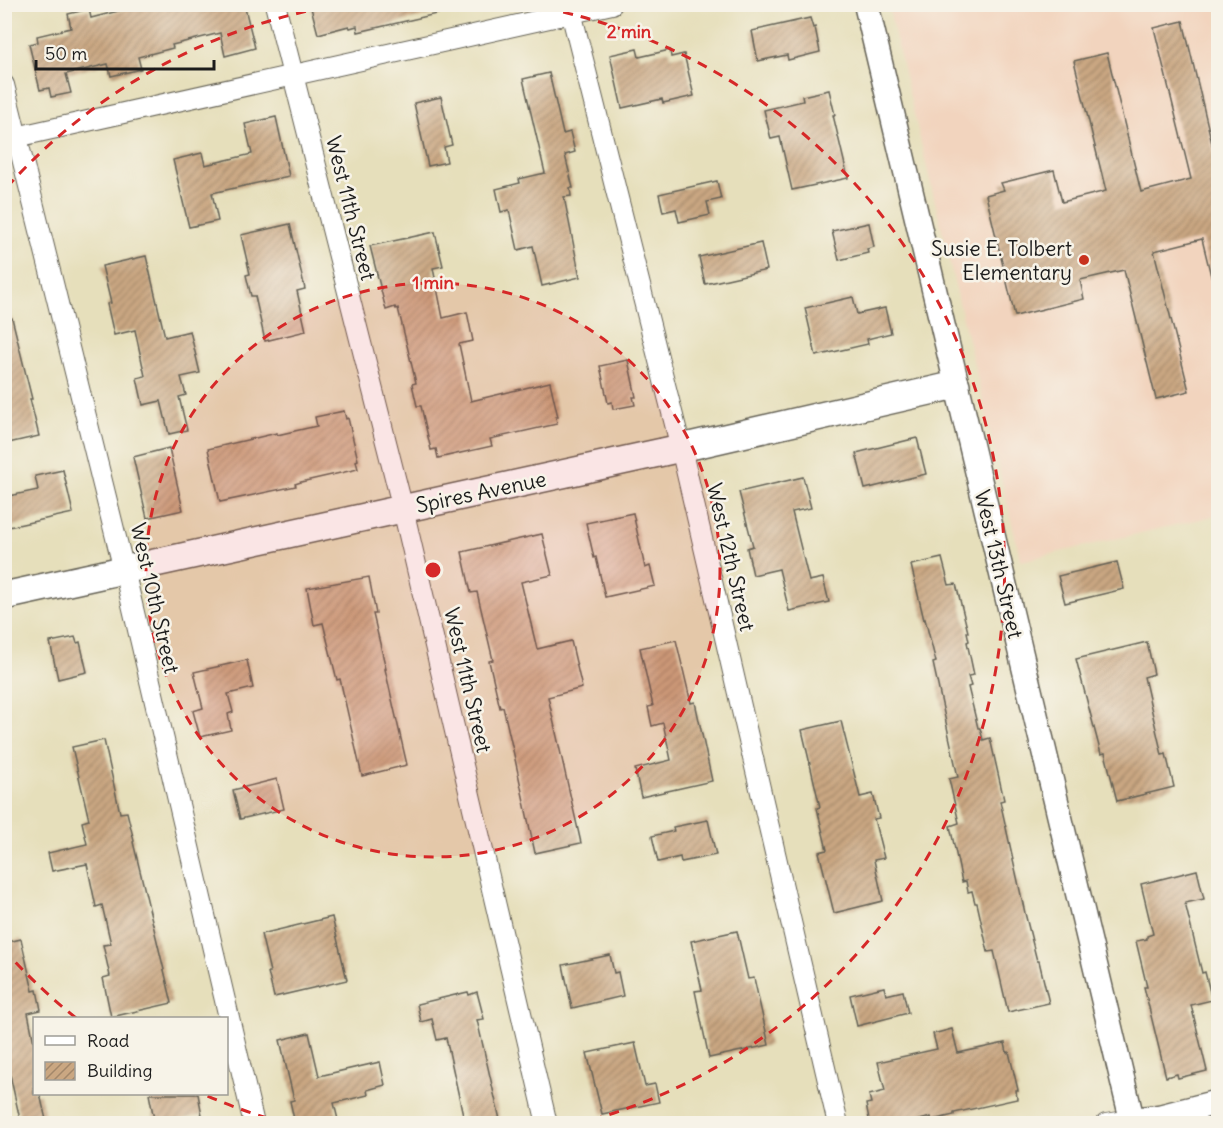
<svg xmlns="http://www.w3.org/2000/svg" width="1223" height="1128" font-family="Delius,sans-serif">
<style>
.built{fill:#f2d4be}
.building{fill:url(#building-hatch)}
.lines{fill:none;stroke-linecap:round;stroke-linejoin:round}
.minor-casing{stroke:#636054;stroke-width:22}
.tertiary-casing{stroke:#636054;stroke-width:27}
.secondary-casing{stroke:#636054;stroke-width:30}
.minor{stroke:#fff;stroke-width:20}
.tertiary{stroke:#fff;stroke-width:24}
.secondary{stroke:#fff;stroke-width:27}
.ring{fill:none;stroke:#d62828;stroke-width:3;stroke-dasharray:10 8}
.poi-dot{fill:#c8321e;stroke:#f7f3e8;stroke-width:2}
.labels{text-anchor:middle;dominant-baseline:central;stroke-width:5;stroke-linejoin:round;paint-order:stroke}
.street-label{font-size:21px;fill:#1c1c1c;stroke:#f7f3e8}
.poi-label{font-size:21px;fill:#1c1c1c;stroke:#f7f3e8;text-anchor:end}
.centre{fill:#d62828;stroke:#f7f3e8;stroke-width:3}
.ring-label{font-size:18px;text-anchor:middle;font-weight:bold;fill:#d62828;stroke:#f7f3e8;stroke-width:5;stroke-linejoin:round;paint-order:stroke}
</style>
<defs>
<pattern id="building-hatch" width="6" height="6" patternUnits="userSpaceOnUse" patternTransform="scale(1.5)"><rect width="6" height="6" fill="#caa782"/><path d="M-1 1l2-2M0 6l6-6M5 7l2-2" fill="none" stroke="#a3876a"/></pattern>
</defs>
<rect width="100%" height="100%" fill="#f7f3e8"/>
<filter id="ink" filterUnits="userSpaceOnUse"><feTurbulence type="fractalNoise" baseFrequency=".0167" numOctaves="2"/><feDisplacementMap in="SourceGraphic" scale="12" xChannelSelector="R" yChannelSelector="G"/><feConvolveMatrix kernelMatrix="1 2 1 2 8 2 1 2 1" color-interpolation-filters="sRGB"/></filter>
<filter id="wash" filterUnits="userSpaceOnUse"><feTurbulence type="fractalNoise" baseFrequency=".008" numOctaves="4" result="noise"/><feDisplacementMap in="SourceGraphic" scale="24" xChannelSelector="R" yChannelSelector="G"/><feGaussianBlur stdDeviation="1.35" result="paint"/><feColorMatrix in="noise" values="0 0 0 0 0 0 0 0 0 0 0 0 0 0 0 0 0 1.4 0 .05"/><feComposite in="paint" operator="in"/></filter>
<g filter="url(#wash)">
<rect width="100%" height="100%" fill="#e6dfbb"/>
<polygon class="built" points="888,5 1218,5 1218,515 1021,561"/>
<g id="blocks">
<g class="building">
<polygon points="145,4 244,4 255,48 225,56 220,33 172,45 173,48 138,57 141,69 111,76 108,64 66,74 71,93 51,97 49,88 40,90 29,44 38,42 37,36 71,28 68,14 89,9 91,18"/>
<polygon points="310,4 444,4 445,12 358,32 357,26 350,28 349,26 318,34"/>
<polygon points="810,18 813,28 815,27 820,52 788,60 787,55 758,61 752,31"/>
<polygon points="1183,21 1218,169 1218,275 1211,276 1202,239 1154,251 1189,391 1156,399 1124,270 1080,280 1084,299 1015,316 986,195 1004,190 1001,183 1054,170 1062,202 1106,191 1074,61 1107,53 1141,192 1191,179 1154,28"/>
<polygon points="637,49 639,57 670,50 671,57 684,54 694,96 663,103 662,99 622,108 610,55"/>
<polygon points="549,73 563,134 570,132 575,152 565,155 573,188 570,188 571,196 564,197 580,277 542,286 533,246 518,250 509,210 501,212 496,189 520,183 519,179 545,173 523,79"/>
<polygon points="829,90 835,115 833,115 848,178 792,190 780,137 771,139 764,110 803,101 802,96"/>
<polygon points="441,97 452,145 444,147 447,162 428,166 414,103"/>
<polygon points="276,117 289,176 212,193 218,221 189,227 173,160 202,153 205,165 252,154 245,124"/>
<polygon points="717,181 721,199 707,202 710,215 679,222 676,209 663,212 659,194"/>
<polygon points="869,223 874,247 867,249 868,253 839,260 832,231"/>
<polygon points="290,224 305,289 297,291 306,331 265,341 255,296 251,296 246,275 250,274 241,235"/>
<polygon points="435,232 443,266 433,268 443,318 467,312 473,341 459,344 471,401 550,382 558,417 556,417 557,424 490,439 492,446 438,458 436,449 431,450 421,406 417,406 412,384 416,383 398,308 396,309 395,307 386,310 370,246"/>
<polygon points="761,243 767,270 705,284 699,257"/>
<polygon points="146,256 165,337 190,331 200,373 181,377 186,395 179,397 187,430 169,434 161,401 143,405 137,378 145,376 135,330 114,335 107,304 111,303 102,266"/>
<polygon points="853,297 857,314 885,308 891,333 867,339 868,344 816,356 805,308"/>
<polygon points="12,318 32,399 30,399 39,436 4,444 4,319"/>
<polygon points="628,360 636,397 633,397 635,405 613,409 612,402 608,403 600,366"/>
<polygon points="344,411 346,419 348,418 358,460 356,461 358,469 301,482 295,484 296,486 220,502 208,449 277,433 277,435 317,426 315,417"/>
<polygon points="917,438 926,474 865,489 856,453"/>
<polygon points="169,448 183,510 147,518 133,457"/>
<polygon points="63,470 73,513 4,528 4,497 38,490 35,476"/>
<polygon points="803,477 811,508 792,512 809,581 823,578 829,602 789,611 779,569 753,575 747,548 753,546 739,492"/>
<polygon points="633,513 645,568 650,566 655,586 605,597 596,557 594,558 586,523"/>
<polygon points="542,534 552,575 521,582 537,649 571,641 582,688 548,697 581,843 535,853 515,759 503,707 500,708 489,661 493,660 477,592 471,593 462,552"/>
<polygon points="942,558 949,585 956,584 968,632 967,632 969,641 967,642 974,675 968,676 971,686 968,687 978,728 980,728 983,740 990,738 1004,800 1000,801 1025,913 1037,961 1039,961 1049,1003 1008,1012 994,951 988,952 977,903 975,903 972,891 968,892 966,881 962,882 950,826 959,823 949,779 958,777 933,663 936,662 925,619 924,620 911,565"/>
<polygon points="1117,562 1124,589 1065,603 1058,576"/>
<polygon points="369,577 376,614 373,614 386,669 385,669 407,765 362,776 340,679 337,680 323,623 314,625 307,588"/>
<polygon points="75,637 77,643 80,642 87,672 58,679 50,642"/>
<polygon points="676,640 691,703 695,702 712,781 641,797 635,769 671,760 663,723 652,726 648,707 653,706 640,648"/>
<polygon points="1147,642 1154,674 1144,677 1162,755 1166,754 1174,787 1117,801 1105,753 1101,754 1076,659"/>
<polygon points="247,660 253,688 228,694 233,712 228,714 231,730 200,737 193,711 203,708 194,672"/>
<polygon points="841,721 860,797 873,794 879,818 874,819 884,858 874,860 883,901 834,913 819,852 827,850 817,808 820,807 802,730"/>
<polygon points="104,740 120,813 127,812 134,841 133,842 172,1003 111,1017 103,978 110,976 103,945 111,944 102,905 96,907 87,864 52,871 48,853 87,844 82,822 89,820 72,747"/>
<polygon points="277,779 284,809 240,819 233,790"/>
<polygon points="708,820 716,855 681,862 680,857 658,862 652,836 674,831 673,827"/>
<polygon points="1197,870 1204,899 1185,903 1202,973 1205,972 1212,1000 1191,1005 1207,1071 1178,1078 1177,1074 1166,1077 1144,987 1147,987 1136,941 1147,939 1147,936 1153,934 1141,884"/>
<polygon points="332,917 347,980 274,997 268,972 270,972 261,934"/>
<polygon points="737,931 748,979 754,978 769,1045 709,1058 695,991 702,990 691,941"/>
<polygon points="21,939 33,991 37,990 41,1010 28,1013 34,1043 34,1094 40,1094 47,1124 21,1124 4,1048 4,943"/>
<polygon points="610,955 614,973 618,972 623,996 572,1008 563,965"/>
<polygon points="884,987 886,995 903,991 908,1013 857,1026 850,995"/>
<polygon points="468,992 469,995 477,992 484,1019 477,1020 501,1124 465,1124 446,1038 437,1040 432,1019 421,1022 417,1004"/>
<polygon points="952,1029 958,1053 1005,1043 1007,1053 1009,1052 1018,1090 1016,1090 1017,1099 954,1113 954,1115 932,1120 931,1117 905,1124 870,1124 866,1104 871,1103 869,1095 885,1091 878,1062 937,1049 933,1034"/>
<polygon points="309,1033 319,1076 380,1062 385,1085 367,1090 368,1095 334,1103 339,1124 295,1124 290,1101 294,1100 280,1040"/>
<polygon points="635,1043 645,1086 655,1084 659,1102 602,1114 587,1053"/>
<polygon points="149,1094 198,1094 202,1115 164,1124 155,1124"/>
</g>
</g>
</g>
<g filter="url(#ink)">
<use href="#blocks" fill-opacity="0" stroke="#636054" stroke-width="1.5"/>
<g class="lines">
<defs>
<g id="minor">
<polyline points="275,4 403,509 547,1124"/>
<polyline points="569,4 681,448 838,1124"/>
<polyline points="4,85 124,570 254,1124"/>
<polyline points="7,139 612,4"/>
<polyline points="1106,1124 1132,1120"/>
</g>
<g id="tertiary">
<polyline points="866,4 1133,1124"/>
<polyline points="1132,1120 1159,1117 1218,1102"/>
</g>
<polyline id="secondary" points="4,596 681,448 956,385"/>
</defs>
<use href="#minor" class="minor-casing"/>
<use href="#tertiary" class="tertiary-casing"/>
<use href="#secondary" class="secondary-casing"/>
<use href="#minor" class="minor"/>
<use href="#tertiary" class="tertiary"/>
<use href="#secondary" class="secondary"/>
</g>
</g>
<circle cx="433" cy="570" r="287" fill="#d62828" fill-opacity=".12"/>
<g class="ring">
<circle cx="433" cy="570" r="287"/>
<path d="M285 1123A573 573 0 0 1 205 1095M76 1018A573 573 0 0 1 7 953M7 187A573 573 0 0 1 338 5M528 5A573 573 0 0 1 581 1123"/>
</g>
<circle class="poi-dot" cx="1084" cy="260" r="6"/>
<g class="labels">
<g class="street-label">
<text transform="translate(351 208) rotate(76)">West 11th Street</text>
<text transform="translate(481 492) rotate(-12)">Spires Avenue</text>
<text transform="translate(731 557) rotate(77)">West 12th Street</text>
<text transform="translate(999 564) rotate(77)">West 13th Street</text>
<text transform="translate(155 598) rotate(77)">West 10th Street</text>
<text transform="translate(468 680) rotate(77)">West 11th Street</text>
</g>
<g class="poi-label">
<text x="1072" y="248">Susie E. Tolbert<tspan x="1072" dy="24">Elementary</tspan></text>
</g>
</g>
<circle cx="433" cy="570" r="9" class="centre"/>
<g class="ring-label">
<text x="629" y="38">2 min</text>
<text x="433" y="289">1 min</text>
</g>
<rect width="1223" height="1128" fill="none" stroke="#f7f3e8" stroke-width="24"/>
<rect x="33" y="1017" width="195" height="78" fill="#f7f3e8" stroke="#9f9d96" stroke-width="1.5"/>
<rect x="45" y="1036" width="30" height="9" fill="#ffffff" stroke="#9f9d96" stroke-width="1.5"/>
<text x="87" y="1047" font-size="18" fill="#1c1c1c">Road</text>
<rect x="45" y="1062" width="30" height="18" fill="url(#building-hatch)" stroke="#9f9d96" stroke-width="1.5"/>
<text x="87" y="1077" font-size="18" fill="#1c1c1c">Building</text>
<path d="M36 60v9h178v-9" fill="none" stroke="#1c1c1c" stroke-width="3"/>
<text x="45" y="60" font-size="18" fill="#1c1c1c" stroke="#f7f3e8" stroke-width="4.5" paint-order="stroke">50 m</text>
</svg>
